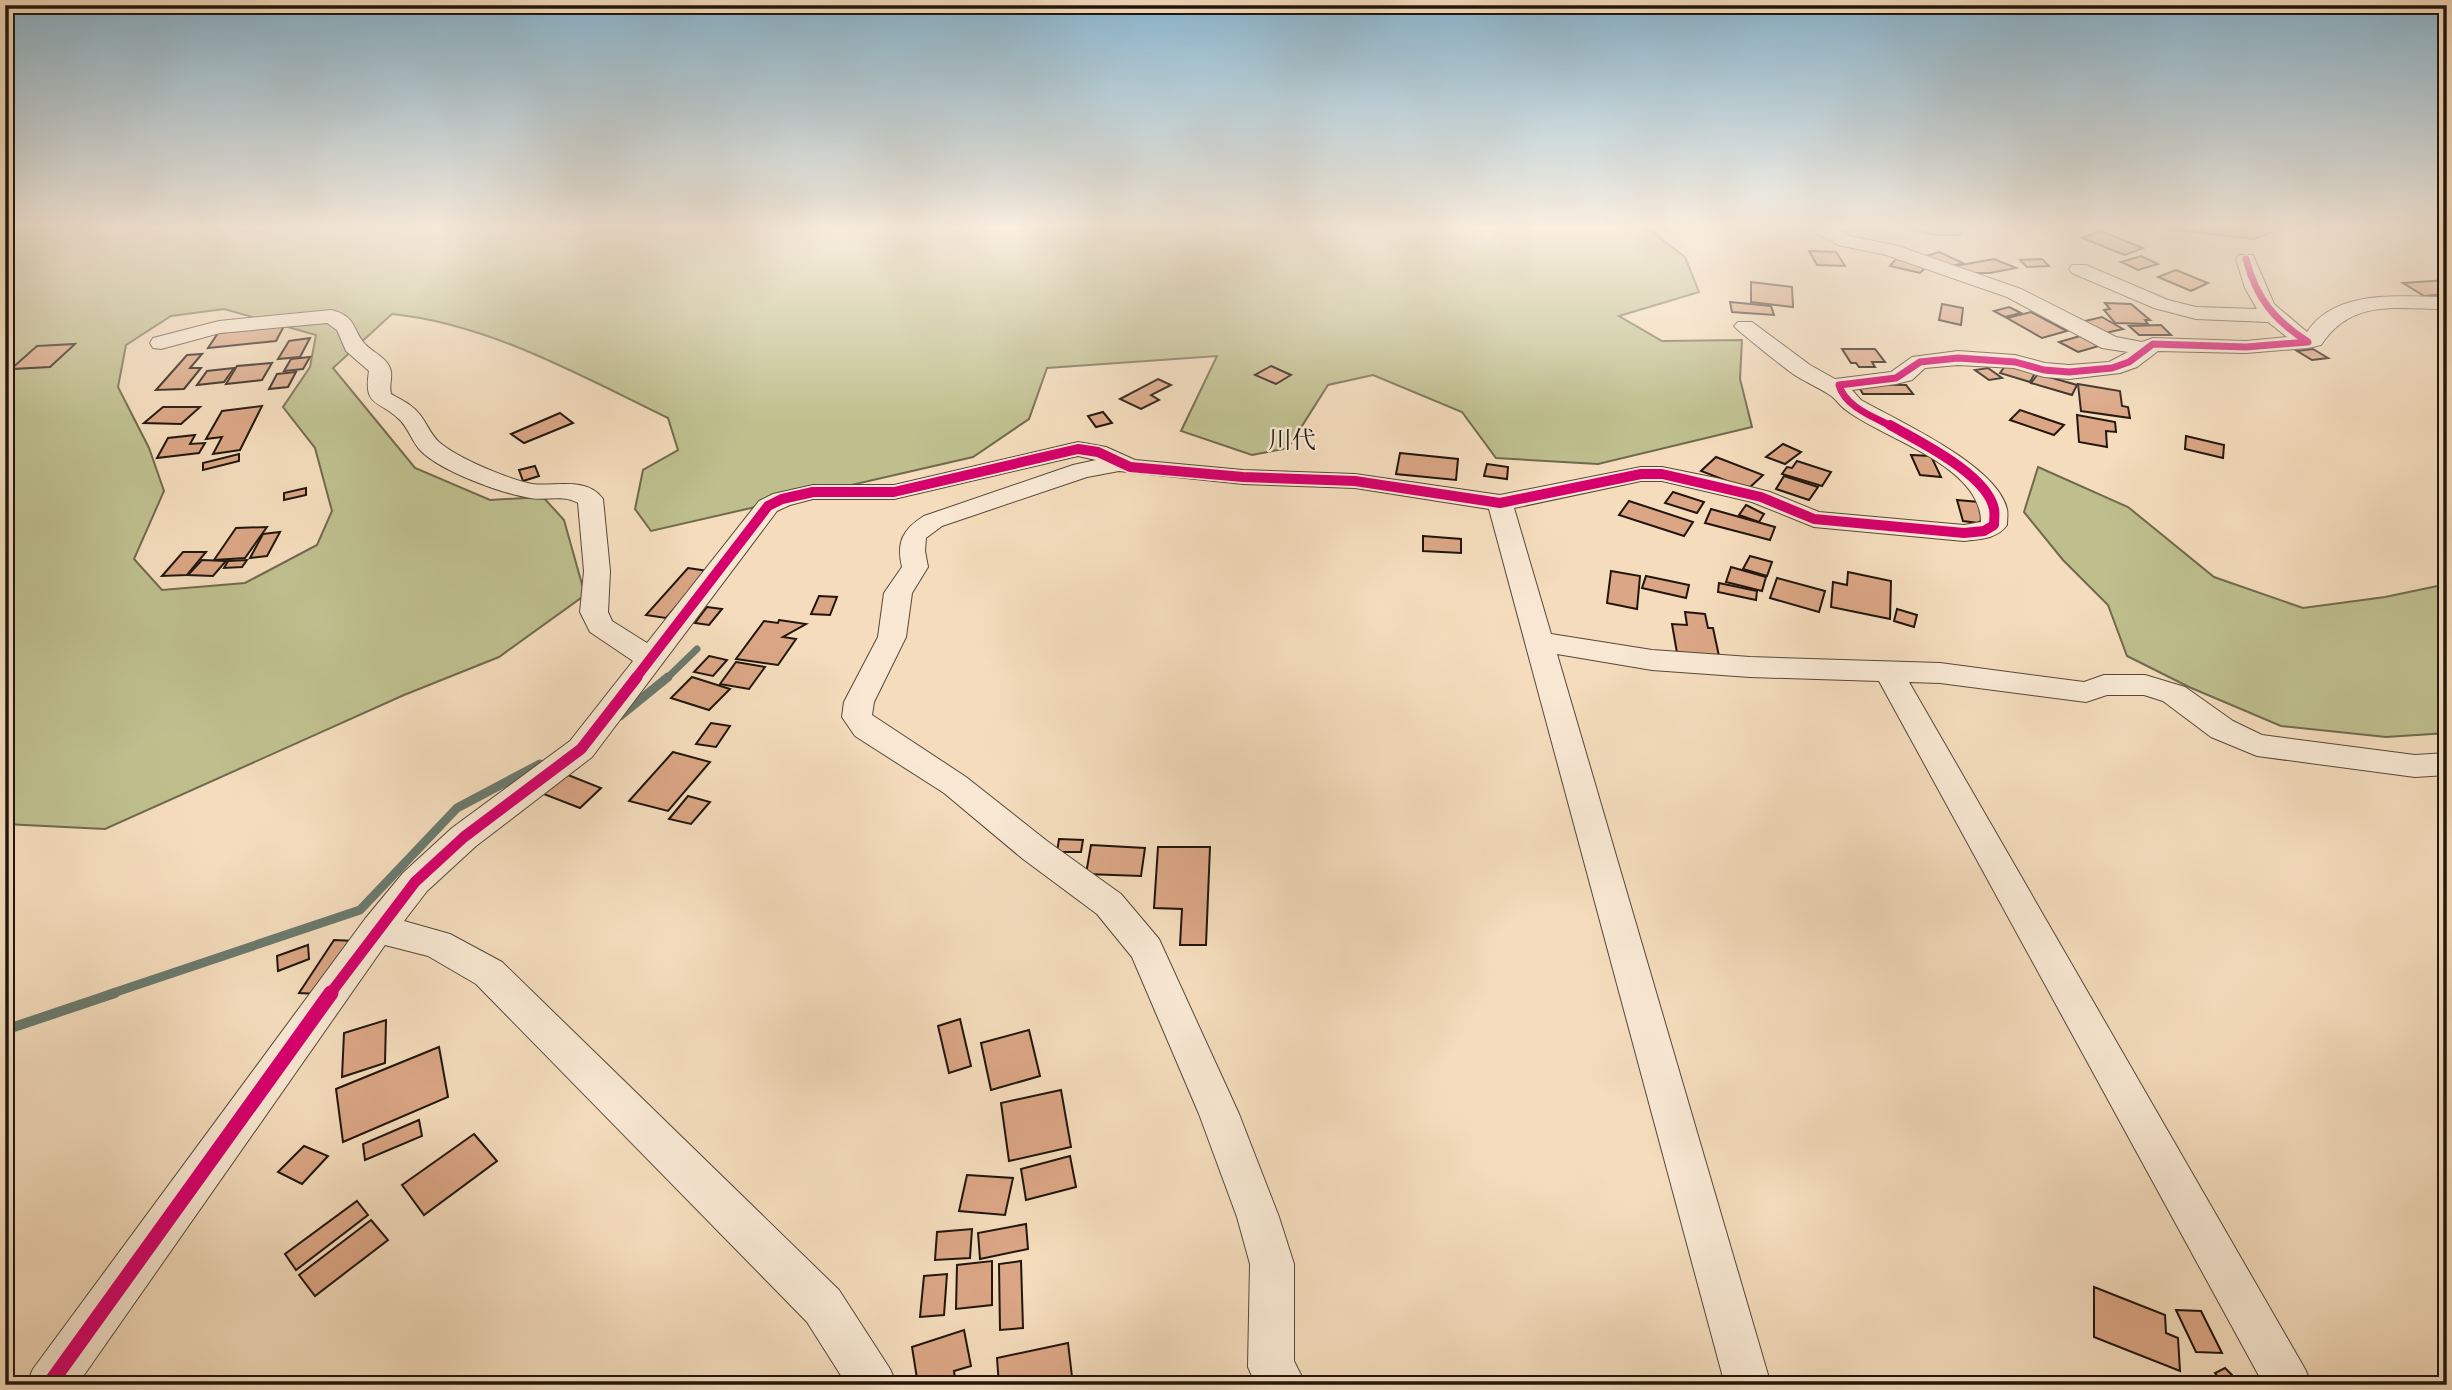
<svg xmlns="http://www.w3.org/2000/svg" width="2452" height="1390" font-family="'EB Garamond','Noto Serif JP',serif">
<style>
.green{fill:#bfbf8e;stroke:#706a4e;stroke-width:2;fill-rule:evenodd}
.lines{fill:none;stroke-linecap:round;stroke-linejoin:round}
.stream-far2{stroke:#6b7a6e;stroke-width:7}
.stream-far1{stroke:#6b7a6e;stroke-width:9}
.stream{stroke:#6b7a6e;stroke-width:10}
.building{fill:#dba685;stroke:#21160e;stroke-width:2}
.street-casing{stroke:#56483a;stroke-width:2}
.street{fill:#f8e8d3;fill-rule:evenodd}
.cycleway-far3-casing{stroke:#f8e8d3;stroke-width:10}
.cycleway-far2-casing{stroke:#f8e8d3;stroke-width:13}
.cycleway-far1-casing{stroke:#f8e8d3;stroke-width:16}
.cycleway-casing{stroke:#f8e8d3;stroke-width:19}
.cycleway-far3{stroke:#d6006c;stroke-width:7}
.cycleway-far2{stroke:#d6006c;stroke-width:10}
.cycleway-far1{stroke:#d6006c;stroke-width:11}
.cycleway{stroke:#d6006c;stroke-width:15}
.labels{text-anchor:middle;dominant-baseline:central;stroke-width:5;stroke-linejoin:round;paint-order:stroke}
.far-quarter-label{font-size:24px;fill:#21160e;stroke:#f8e8d3}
</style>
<rect width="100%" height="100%" fill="#f4dcbc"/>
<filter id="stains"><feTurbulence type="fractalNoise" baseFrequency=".00286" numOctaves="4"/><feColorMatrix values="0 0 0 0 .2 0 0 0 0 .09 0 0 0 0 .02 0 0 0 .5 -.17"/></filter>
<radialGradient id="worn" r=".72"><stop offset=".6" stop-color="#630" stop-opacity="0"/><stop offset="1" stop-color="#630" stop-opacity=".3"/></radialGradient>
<g class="green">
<path d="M 5,225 L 1643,225 L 1685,257 L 1699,292 L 1619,316 L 1662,341 L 1742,340 L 1740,379 L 1752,427 L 1598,464 L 1496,458 L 1462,412 L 1373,375 L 1328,385 L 1288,448 L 1252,455 L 1181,431 L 1217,356 L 1047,368 L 1029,419 L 973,457 L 651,531 L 635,509 L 643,470 L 678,450 L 668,418 C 581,376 490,324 392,314 L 333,368 L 415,468 L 490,500 L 543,497 L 564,520 L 585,595 L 499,657 L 404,695 L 105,829 L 5,824 ZM 224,309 L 316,335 L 310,367 L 283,407 L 315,448 L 332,511 L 317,545 L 245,583 L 162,590 L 134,559 L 164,491 L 149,448 L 118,387 L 126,345 L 171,316 Z"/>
<polygon points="1894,225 1947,225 1961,231 1960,235 1935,235"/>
<polygon points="2156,225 2291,225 2254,239 2169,229"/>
<polygon points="2038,467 2128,507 2214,577 2303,608 2385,597 2447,584 2447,733 2386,737 2281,726 2189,687 2127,656 2108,605 2063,560 2024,512"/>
</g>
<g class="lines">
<polyline class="stream-far2" points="666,679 697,649"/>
<g class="stream-far1">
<polyline points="620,716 668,677"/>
<polyline points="110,994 360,910 457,808 540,764"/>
</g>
<polyline class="stream" points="5,1030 115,993"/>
</g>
<g class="building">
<polygon points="2100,231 2143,248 2125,255 2082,238"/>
<polygon points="1809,251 1836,252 1845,266 1817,265"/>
<polygon points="1939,252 1963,263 1946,268 1923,257"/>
<polygon points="2141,256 2158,264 2138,270 2121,262"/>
<polygon points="1896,259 1926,267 1920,273 1890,266"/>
<polygon points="1994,259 2016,268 1990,273 1968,273 1955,266"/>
<polygon points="2042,259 2049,266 2027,267 2020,260"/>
<polygon points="2176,270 2208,283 2191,291 2158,277"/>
<polygon points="2446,280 2447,294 2424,296 2403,283"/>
<polygon points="1751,282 1792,287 1793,307 1751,302"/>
<polygon points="1730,302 1771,306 1774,315 1732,312"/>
<polygon points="2105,303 2131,304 2150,320 2145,320 2148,324 2115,323 2104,310 2110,309"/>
<polygon points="1942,304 1963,308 1961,325 1939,320"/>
<polygon points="2009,307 2021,313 2005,317 1994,311"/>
<polygon points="2031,312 2067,331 2042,338 2007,318"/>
<polygon points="2102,317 2123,329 2101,334 2081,322"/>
<polygon points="2161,325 2171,335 2139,335 2129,326"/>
<polygon points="284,326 276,341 208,348 218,333"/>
<polygon points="2080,336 2099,346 2078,352 2059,342"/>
<polygon points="310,338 300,357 278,359 289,341"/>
<polygon points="75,344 50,367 11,369 37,346"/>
<polygon points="1842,349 1875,349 1885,362 1872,362 1875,367 1859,367 1856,363 1851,363"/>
<polygon points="2313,349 2328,358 2312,360 2297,351"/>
<polygon points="202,354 190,368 201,368 184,389 156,390 187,355"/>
<polygon points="310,357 303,369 284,371 291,359"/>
<polygon points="272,363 262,380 226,384 237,366"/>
<polygon points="2006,365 2035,373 2030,382 2000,373"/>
<polygon points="1271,366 1291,375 1276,384 1255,375"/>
<polygon points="234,368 224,382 197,385 207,371"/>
<polygon points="1988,368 2002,378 1989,380 1975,370"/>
<polygon points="296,372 288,387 269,389 277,374"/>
<polygon points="2038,374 2077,385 2072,395 2031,383"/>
<polygon points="1158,379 1171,385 1151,395 1159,400 1141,409 1120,399"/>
<polygon points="1857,384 1906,385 1913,394 1863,394"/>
<polygon points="2078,384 2120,391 2122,406 2128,407 2130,418 2081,411"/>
<polygon points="262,406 240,450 213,454 222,437 206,439 222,411"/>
<polygon points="163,407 200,407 181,424 144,423"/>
<polygon points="2020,410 2064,425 2054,435 2010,420"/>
<polygon points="1103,412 1112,423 1096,427 1088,416"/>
<polygon points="560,413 573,423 524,443 511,434"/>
<polygon points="2077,415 2115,422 2116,432 2106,431 2107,447 2079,442"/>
<polygon points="195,435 190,444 205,443 199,453 157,458 168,438"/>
<polygon points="2186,436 2224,445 2223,458 2185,449"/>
<polygon points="1783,444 1801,452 1785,464 1766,457"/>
<polygon points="1400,453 1458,459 1456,480 1396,474"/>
<polygon points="239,454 239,461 203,470 203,463"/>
<polygon points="1911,455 1931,456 1941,477 1920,475"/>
<polygon points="1716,457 1763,475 1748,489 1701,471"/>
<polygon points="1797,461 1831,472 1822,486 1782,474 1787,467 1792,468"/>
<polygon points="1487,464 1508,467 1507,479 1484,476"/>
<polygon points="535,466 539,476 523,481 519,470"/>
<polygon points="1784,476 1818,487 1809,500 1776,489"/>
<polygon points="306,488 306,495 284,500 284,493"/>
<polygon points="1673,492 1704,502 1697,513 1665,503"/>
<polygon points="1957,500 1979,502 1984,518 1978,523 1963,521"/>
<polygon points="1629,501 1693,522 1684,536 1619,515"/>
<polygon points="1746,505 1764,514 1759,522 1739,515"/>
<polygon points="1711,509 1775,527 1770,540 1705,523"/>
<polygon points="267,527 245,558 214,560 236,528"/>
<polygon points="280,532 267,556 250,558 263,534"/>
<polygon points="1423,536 1461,539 1461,553 1423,551"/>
<polygon points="183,552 206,552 187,575 162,576"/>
<polygon points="1750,556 1772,562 1767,576 1743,569"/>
<polygon points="202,560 226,561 213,576 188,575"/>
<polygon points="247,560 242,567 224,568 228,561"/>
<polygon points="1731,567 1766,577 1762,591 1726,582"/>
<polygon points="688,568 708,571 666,618 646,615"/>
<polygon points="1611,571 1640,576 1637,609 1607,603"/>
<polygon points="1848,572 1891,581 1890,619 1831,607 1833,582 1847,585"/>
<polygon points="1646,576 1689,585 1686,598 1642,588"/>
<polygon points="1777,578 1825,591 1819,612 1770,598"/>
<polygon points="1719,583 1757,591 1756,600 1718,592"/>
<polygon points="819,596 837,597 830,615 811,614"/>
<polygon points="707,607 722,609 709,625 695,623"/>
<polygon points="1897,609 1917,615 1914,627 1894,621"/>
<polygon points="1685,612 1705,614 1708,628 1713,628 1719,656 1677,653 1672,624 1687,625"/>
<polygon points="779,620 806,624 783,637 796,639 778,665 736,659 764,621 778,623"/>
<polygon points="709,656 727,660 713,676 694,672"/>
<polygon points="736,662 765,667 749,689 720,684"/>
<polygon points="692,677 730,689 709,710 671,698"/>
<polygon points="711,723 730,726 716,747 696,744"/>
<polygon points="673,752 710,762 668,811 629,801"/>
<polygon points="563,773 601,788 580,808 541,793"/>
<polygon points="688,796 710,802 691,824 669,819"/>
<polygon points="1059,839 1083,840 1081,852 1057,852"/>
<polygon points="1091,845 1145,848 1141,876 1086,874"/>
<polygon points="1158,847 1210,847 1206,945 1180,945 1182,909 1154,908"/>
<polygon points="334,940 354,941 320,994 299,993"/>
<polygon points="308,945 309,959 278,971 277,956"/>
<polygon points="960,1019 971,1066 949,1073 938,1026"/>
<polygon points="386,1020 385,1063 342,1077 344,1033"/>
<polygon points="1029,1030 1040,1076 991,1090 981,1043"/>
<polygon points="439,1047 448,1097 343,1142 336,1089"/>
<polygon points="1061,1090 1071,1147 1009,1161 1001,1103"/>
<polygon points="419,1120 422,1136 365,1160 363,1144"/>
<polygon points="474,1134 497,1161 424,1215 402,1185"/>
<polygon points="304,1146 328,1156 302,1184 278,1172"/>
<polygon points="1070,1156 1076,1187 1026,1200 1021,1169"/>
<polygon points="967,1175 1013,1178 1005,1215 959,1211"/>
<polygon points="357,1201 368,1215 296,1270 285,1254"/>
<polygon points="371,1220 388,1240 315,1296 299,1275"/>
<polygon points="1026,1224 1028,1249 980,1259 978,1233"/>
<polygon points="972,1229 970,1258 935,1260 937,1232"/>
<polygon points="992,1261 992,1305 956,1309 957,1265"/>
<polygon points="1021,1261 1023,1328 1000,1330 999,1264"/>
<polygon points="947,1274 944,1315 920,1317 924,1276"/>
<polygon points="2094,1287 2165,1315 2166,1333 2178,1338 2180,1371 2094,1337"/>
<polygon points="2176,1310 2201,1311 2222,1353 2196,1352"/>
<polygon points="964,1330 971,1366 954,1371 956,1385 918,1385 912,1347"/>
<polygon points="1068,1343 1073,1385 999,1385 997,1358"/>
<polygon points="2225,1368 2233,1376 2222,1382 2215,1373"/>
</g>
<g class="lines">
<defs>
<path id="street" d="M 1802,225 L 1826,225 L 1850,236 L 1898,246 L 2021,289 L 2116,337 L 2142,342 L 2153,338 L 2246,341 L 2287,337 L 2268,322 L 2196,319 L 2154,308 L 2072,273 L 2069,269 L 2072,265 L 2086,265 L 2168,300 L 2196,307 L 2257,309 L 2245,288 L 2236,259 L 2239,255 L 2253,255 L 2274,304 L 2307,332 C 2336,288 2401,297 2447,297 L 2447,309 C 2397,309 2352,298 2321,345 L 2308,348 L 2246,353 L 2158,351 L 2137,367 L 2120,373 L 2069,379 L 2044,377 L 2014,368 L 1958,365 L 1925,368 L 1912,380 L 1896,384 L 1852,390 L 1861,400 C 1898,421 1997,465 2007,509 C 2008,514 2007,520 2007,525 C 1997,539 1980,539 1964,541 L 1814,527 L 1752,502 L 1662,481 L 1641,481 L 1514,508 L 1551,634 L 1652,650 L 1750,657 L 1940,663 L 2084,682 L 2104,675 L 2145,675 L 2185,687 L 2233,721 L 2262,735 L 2415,755 L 2447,753 L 2447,775 L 2415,777 L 2257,756 L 2211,737 L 2163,701 L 2144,695 L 2107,695 L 2086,702 L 1940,683 L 1909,682 L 2305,1369 L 2312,1385 L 2264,1385 L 1879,681 L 1750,677 L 1652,670 L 1557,654 L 1771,1385 L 1725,1385 L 1489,509 L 1355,488 L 1243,484 L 1119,471 L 1087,477 L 942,526 L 926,538 L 925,551 L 928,567 L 912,593 L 906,637 L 874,702 L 872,715 L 966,777 L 1047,841 L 1121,894 L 1159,939 L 1239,1114 L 1279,1217 L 1294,1264 L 1294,1361 L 1306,1385 L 1256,1385 L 1248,1367 L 1250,1264 L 1237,1217 L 1199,1114 L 1132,957 L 1097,914 L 1023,859 L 944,793 L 855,736 L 842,717 L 844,702 L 878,637 L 884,593 L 902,567 C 896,542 903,529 924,516 L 1073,465 L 1096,460 L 1078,456 L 894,499 L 813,499 L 790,505 L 777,511 L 592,757 L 476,846 L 427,891 L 404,921 L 450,934 L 502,962 L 839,1290 L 890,1369 L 897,1385 L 847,1385 L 807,1322 L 476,984 L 428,956 L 385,945 L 77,1385 L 26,1385 L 33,1369 L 365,919 L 403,873 L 452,828 L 570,741 L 633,661 L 590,632 L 580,612 L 584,571 L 578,503 C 563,494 546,501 530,498 C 501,493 442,472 421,451 C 412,442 409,429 400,420 C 379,399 363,408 369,371 L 346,351 L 337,330 L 327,323 L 220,333 L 161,349 L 153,348 L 150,343 L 153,338 L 219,321 L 331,310 C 357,316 352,330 365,344 C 373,353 389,358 391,372 C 392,379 389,386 391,394 C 402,400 413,405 421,416 C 427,424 431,435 439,442 C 457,458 508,479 532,484 C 555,487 587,476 603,499 L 610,571 L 608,612 L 612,621 L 647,643 L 759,501 L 773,494 L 813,485 L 894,485 L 1078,442 L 1106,447 L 1135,460 L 1243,470 L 1355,474 L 1500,495 L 1641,467 L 1662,467 L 1716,478 L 1770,492 L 1819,512 L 1964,525 L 1981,522 C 1981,465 1883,439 1846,410 C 1840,406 1836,399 1830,395 C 1818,387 1805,382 1793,374 C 1774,360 1756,345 1738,330 L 1734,326 L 1738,322 L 1752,322 L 1810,365 L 1835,379 L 1891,372 L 1912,357 L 1958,351 L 2015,355 L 2045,363 L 2069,365 L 2109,362 L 2128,352 L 2102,348 L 2007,297 L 1886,255 L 1838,245 Z"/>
</defs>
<use href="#street" class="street-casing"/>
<use href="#street" class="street"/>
<defs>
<path id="cycleway-far3" d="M 1893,427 C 1874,417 1845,407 1839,385 L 1896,378 L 1920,362 L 1958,358 L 2015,362 L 2044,370 L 2069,372 L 2112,368 L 2129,362 L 2153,344 L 2246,347 L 2308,342 C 2274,320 2256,298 2246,259"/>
<path id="cycleway-far2" d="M 635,679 L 768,506 L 782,499 L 813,492 L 894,492 L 1078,449 L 1098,452 L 1130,467 L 1243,477 L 1355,481 L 1500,503 L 1641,474 L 1662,474 L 1761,497 L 1814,519 L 1964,533 L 1984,531 L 1994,525 C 1994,520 1995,514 1994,509 C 1987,474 1918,441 1890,425"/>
<polyline id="cycleway-far1" points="330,994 415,882 464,837 581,749 637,677"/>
<polyline id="cycleway" points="49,1385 331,993"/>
</defs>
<use href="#cycleway-far3" class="cycleway-far3-casing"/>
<use href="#cycleway-far2" class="cycleway-far2-casing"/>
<use href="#cycleway-far1" class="cycleway-far1-casing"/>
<use href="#cycleway" class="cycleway-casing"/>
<use href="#cycleway-far3" class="cycleway-far3"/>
<use href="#cycleway-far2" class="cycleway-far2"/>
<use href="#cycleway-far1" class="cycleway-far1"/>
<use href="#cycleway" class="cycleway"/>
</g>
<linearGradient id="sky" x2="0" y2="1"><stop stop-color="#89b7d1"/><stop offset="0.54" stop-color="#faefe1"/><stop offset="1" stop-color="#faefe1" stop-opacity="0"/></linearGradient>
<rect width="2452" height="420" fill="url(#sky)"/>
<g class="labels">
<g class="far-quarter-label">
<text x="1292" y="439">川代</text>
</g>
</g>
<rect width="2452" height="1390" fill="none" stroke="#f4dcbc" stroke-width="28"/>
<rect x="7" y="7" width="2438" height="1376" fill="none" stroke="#21160e" stroke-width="3.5"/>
<rect x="14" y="14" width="2424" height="1362" fill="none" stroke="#21160e" stroke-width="2"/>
<rect width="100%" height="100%" filter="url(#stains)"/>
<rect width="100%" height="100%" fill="url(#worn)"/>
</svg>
